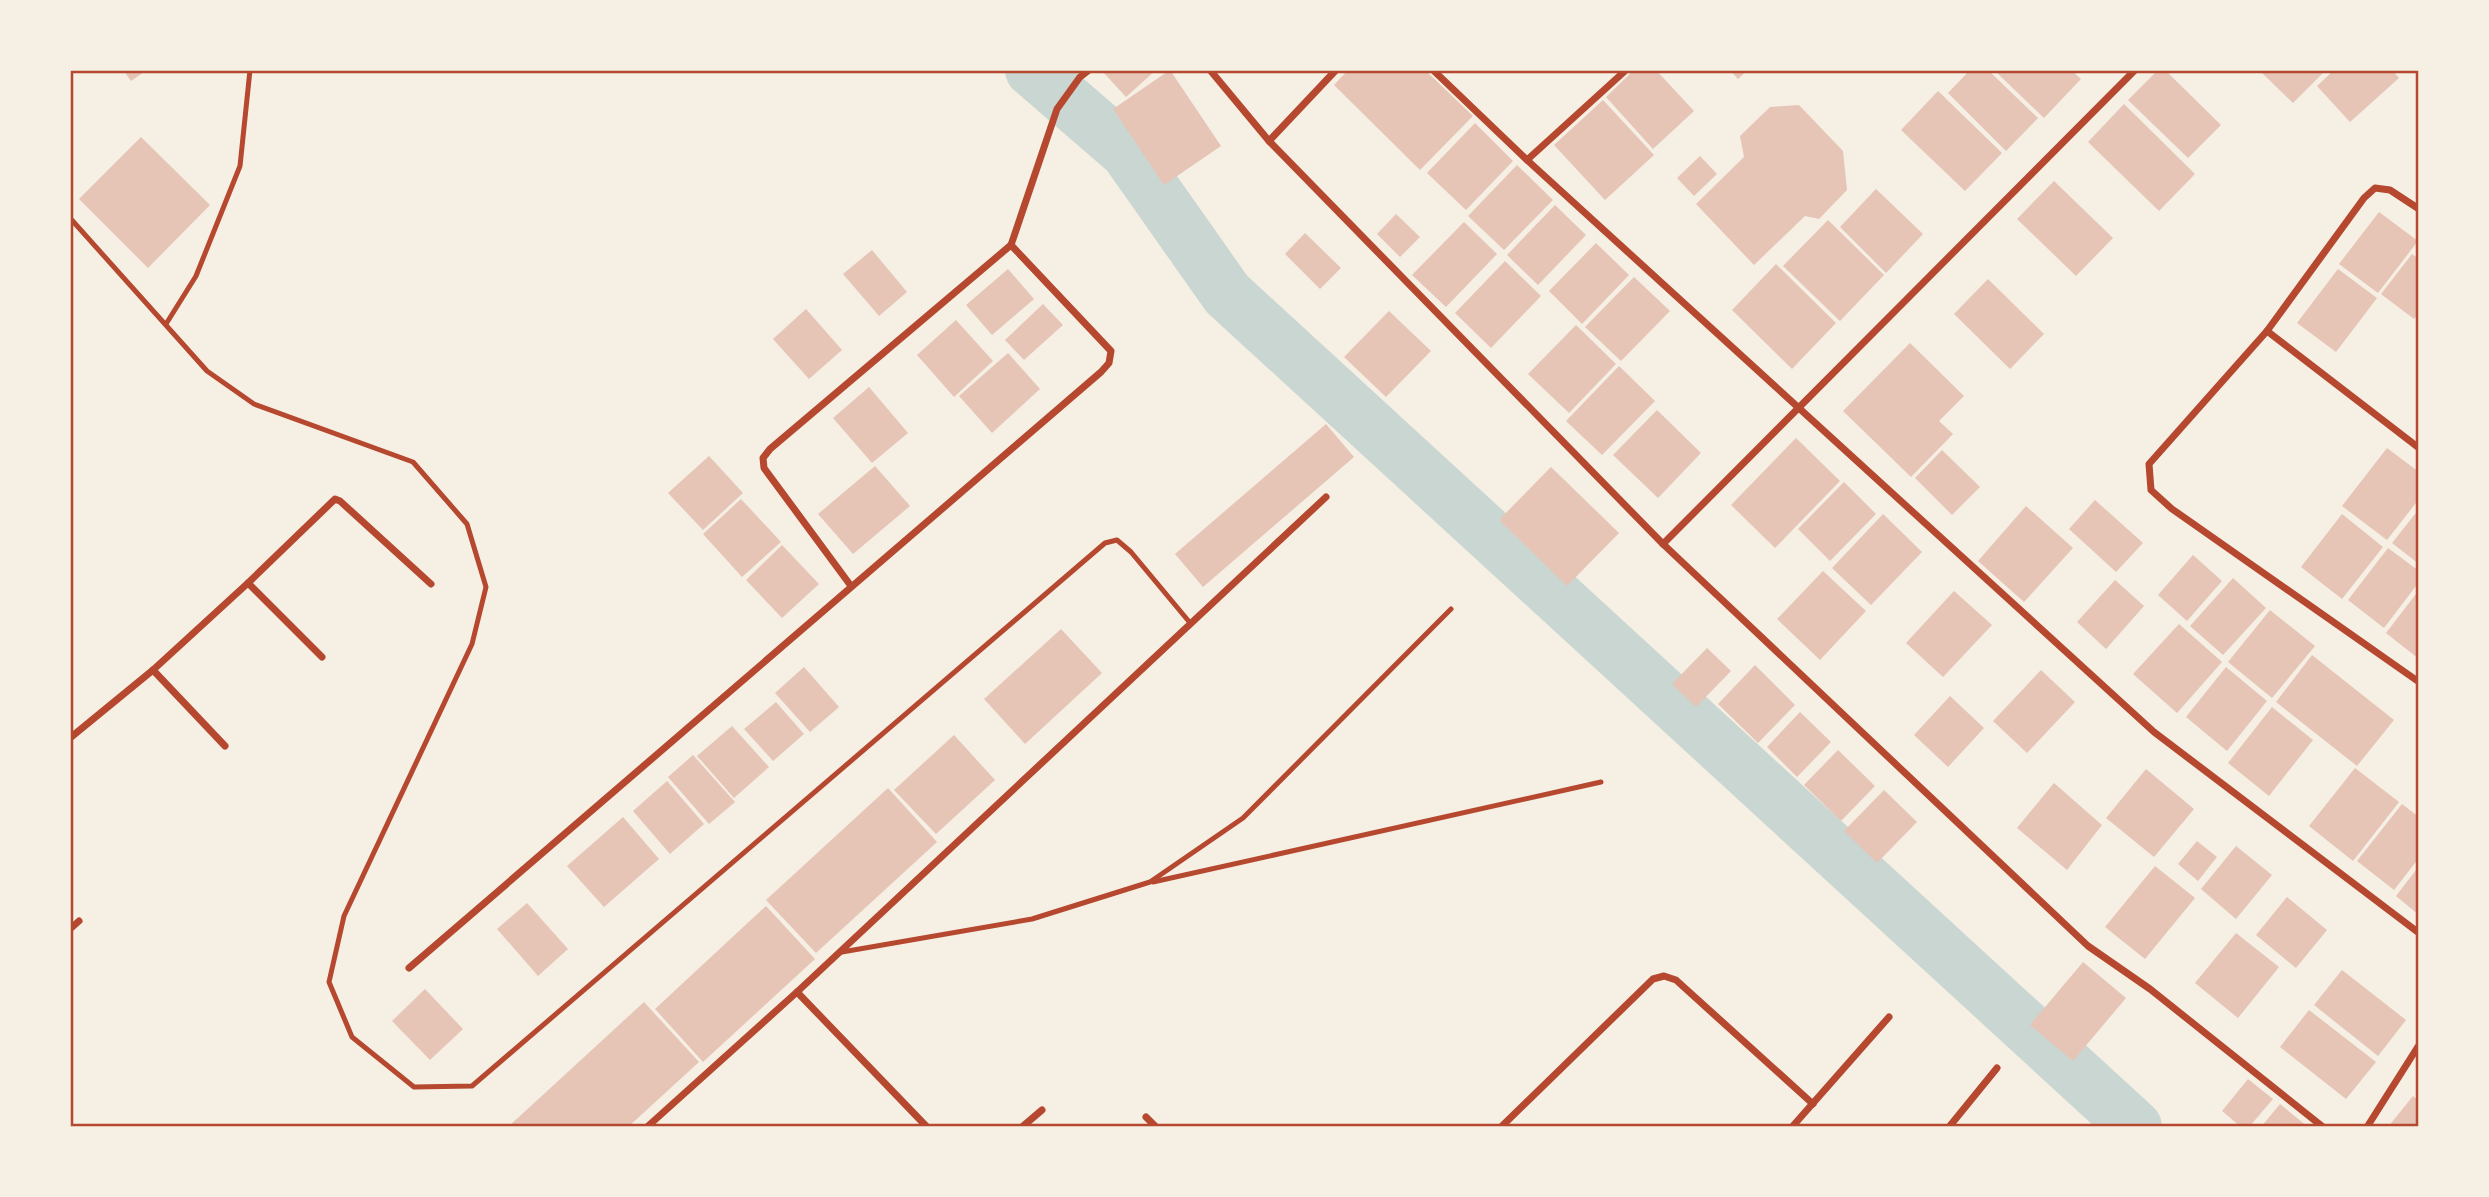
<svg xmlns="http://www.w3.org/2000/svg" width="2489" height="1197" font-family="Commissioner,sans-serif">
<style>
.lines{fill:none;stroke-linecap:round;stroke-linejoin:round}
.river{stroke:#c9d6d2;stroke-width:54}
.building{fill:#e6c5b7}
.service{stroke:#b5482f;stroke-width:5}
.minor{stroke:#b5482f;stroke-width:7}
.neatline{fill:none;stroke:#b5482f;stroke-width:2.5}
</style>
<rect width="100%" height="100%" fill="#f6efe4"/>
<g class="lines">
<polyline class="river" points="1032,70 1127,152 1227,294 2135,1127"/>
</g>
<g class="building">
<polygon points="123,70 147,70 131,81"/>
<polygon points="1105,70 1156,70 1126,97 1103,72"/>
<polygon points="1170,70 1221,146 1164,185 1113,109"/>
<polygon points="1348,70 1425,70 1473,116 1420,170 1334,85"/>
<polygon points="1634,70 1656,70 1694,111 1653,149 1606,97"/>
<polygon points="1730,70 1748,70 1738,79"/>
<polygon points="1970,70 1988,70 2038,118 2006,151 1948,93"/>
<polygon points="1994,70 2071,70 2081,79 2044,118"/>
<polygon points="2158,70 2165,70 2221,125 2188,158 2128,100"/>
<polygon points="2259,70 2326,70 2293,103"/>
<polygon points="2334,70 2392,70 2399,78 2350,122 2317,86"/>
<polygon points="1938,91 2002,153 1965,191 1901,130"/>
<polygon points="1603,100 1654,155 1605,200 1554,145"/>
<polygon points="2124,104 2195,174 2159,211 2088,142"/>
<polygon points="1799,105 1843,151 1847,190 1819,219 1805,216 1754,265 1696,204 1744,157 1740,136 1770,107"/>
<polygon points="1475,123 1513,161 1466,210 1427,173"/>
<polygon points="141,137 210,205 148,268 79,199"/>
<polygon points="1700,156 1717,174 1694,196 1677,178"/>
<polygon points="1517,165 1553,200 1504,250 1468,216"/>
<polygon points="2054,181 2113,238 2076,276 2017,219"/>
<polygon points="1876,189 1923,234 1886,273 1840,227"/>
<polygon points="1555,205 1586,235 1538,285 1507,255"/>
<polygon points="2379,212 2418,241 2378,293 2339,264"/>
<polygon points="1396,214 1420,237 1400,257 1377,234"/>
<polygon points="1828,220 1884,275 1840,321 1783,266"/>
<polygon points="1464,222 1497,254 1446,307 1412,275"/>
<polygon points="1305,233 1341,268 1320,289 1285,254"/>
<polygon points="1596,243 1629,275 1582,324 1549,291"/>
<polygon points="872,250 907,292 879,316 843,274"/>
<polygon points="2412,254 2419,259 2419,313 2414,319 2381,294"/>
<polygon points="1505,261 1541,296 1491,348 1455,313"/>
<polygon points="1776,264 1836,323 1792,369 1732,310"/>
<polygon points="1008,269 1034,299 992,335 966,305"/>
<polygon points="2338,269 2377,298 2336,352 2297,323"/>
<polygon points="1634,277 1670,311 1621,361 1585,327"/>
<polygon points="1988,279 2044,334 2010,369 1954,314"/>
<polygon points="1043,304 1063,325 1024,360 1005,340"/>
<polygon points="806,309 842,350 809,379 773,339"/>
<polygon points="1389,311 1431,351 1386,397 1344,357"/>
<polygon points="956,320 993,361 954,397 917,355"/>
<polygon points="1576,325 1616,364 1569,413 1528,374"/>
<polygon points="1910,343 1964,396 1939,421 1953,434 1911,477 1843,411"/>
<polygon points="1008,353 1040,389 992,433 959,396"/>
<polygon points="1619,366 1655,401 1602,455 1566,421"/>
<polygon points="869,387 908,433 872,463 833,418"/>
<polygon points="1657,410 1701,453 1658,498 1613,455"/>
<polygon points="1326,424 1354,457 1203,587 1175,554"/>
<polygon points="1796,438 1840,481 1775,548 1731,505"/>
<polygon points="2387,448 2419,472 2419,499 2387,540 2342,506"/>
<polygon points="1942,450 1980,487 1952,515 1915,478"/>
<polygon points="709,456 743,493 703,530 668,493"/>
<polygon points="875,466 910,506 853,554 818,514"/>
<polygon points="1551,467 1619,533 1567,586 1499,520"/>
<polygon points="1844,482 1876,514 1830,561 1798,529"/>
<polygon points="741,499 781,542 742,577 703,534"/>
<polygon points="2095,500 2143,543 2116,572 2069,529"/>
<polygon points="2026,506 2073,548 2024,602 1978,561"/>
<polygon points="2419,509 2419,564 2392,543"/>
<polygon points="1883,514 1922,552 1871,605 1832,568"/>
<polygon points="2342,514 2383,547 2342,599 2301,567"/>
<polygon points="782,545 819,584 782,618 746,580"/>
<polygon points="2388,548 2419,571 2419,582 2384,628 2348,600"/>
<polygon points="2193,555 2222,581 2187,621 2158,595"/>
<polygon points="1823,571 1866,611 1820,660 1777,619"/>
<polygon points="2233,578 2266,608 2223,655 2190,626"/>
<polygon points="2115,580 2144,606 2106,649 2077,622"/>
<polygon points="2419,590 2419,659 2386,633"/>
<polygon points="1954,591 1992,625 1943,677 1906,643"/>
<polygon points="2270,610 2315,646 2272,698 2228,662"/>
<polygon points="2179,624 2222,662 2177,713 2133,674"/>
<polygon points="1061,629 1102,673 1025,744 984,699"/>
<polygon points="1707,648 1731,671 1696,707 1672,684"/>
<polygon points="2312,655 2394,720 2357,766 2276,702"/>
<polygon points="1755,665 1795,705 1758,743 1718,704"/>
<polygon points="804,667 839,707 810,732 775,693"/>
<polygon points="2226,667 2267,701 2227,751 2186,717"/>
<polygon points="2041,670 2075,702 2027,753 1993,721"/>
<polygon points="1950,696 1984,728 1948,767 1914,735"/>
<polygon points="776,702 804,734 773,761 744,729"/>
<polygon points="2272,707 2313,740 2269,796 2228,763"/>
<polygon points="1800,712 1831,742 1797,777 1767,747"/>
<polygon points="732,726 769,767 734,798 697,756"/>
<polygon points="954,735 995,780 936,834 894,790"/>
<polygon points="1838,750 1875,786 1841,821 1804,785"/>
<polygon points="693,755 735,802 709,824 668,777"/>
<polygon points="2355,768 2399,802 2353,861 2309,826"/>
<polygon points="2146,769 2194,809 2154,857 2106,818"/>
<polygon points="667,781 704,824 670,854 633,811"/>
<polygon points="2054,783 2102,825 2067,870 2017,828"/>
<polygon points="888,788 937,842 816,953 766,900"/>
<polygon points="1884,790 1917,822 1877,863 1844,831"/>
<polygon points="2402,804 2419,817 2419,858 2394,890 2357,861"/>
<polygon points="623,817 659,859 604,907 567,866"/>
<polygon points="2197,841 2217,857 2198,881 2178,864"/>
<polygon points="2236,846 2272,875 2236,919 2201,889"/>
<polygon points="2155,866 2195,898 2145,959 2105,927"/>
<polygon points="2419,866 2419,915 2396,896"/>
<polygon points="2287,897 2327,930 2296,968 2256,935"/>
<polygon points="527,903 568,949 538,976 497,929"/>
<polygon points="766,906 815,959 703,1062 655,1009"/>
<polygon points="2236,933 2279,967 2238,1018 2195,983"/>
<polygon points="2083,962 2126,998 2073,1061 2030,1025"/>
<polygon points="2342,970 2406,1020 2378,1056 2314,1005"/>
<polygon points="425,989 463,1029 430,1060 392,1021"/>
<polygon points="644,1002 699,1062 628,1127 508,1127"/>
<polygon points="2309,1010 2376,1062 2346,1099 2280,1047"/>
<polygon points="2248,1079 2273,1099 2249,1127 2241,1127 2222,1111"/>
<polygon points="2413,1096 2419,1101 2419,1127 2388,1127"/>
<polygon points="2280,1104 2308,1127 2261,1127"/>
</g>
<g class="lines">
<g class="service">
<polyline points="70,218 207,371 254,404 413,462 467,524 486,587 472,644 344,916 329,982 352,1037 414,1087 472,1086 1105,543 1117,540 1131,552 1191,624"/>
<polyline points="166,324 196,276 240,166 250,70"/>
<polyline points="1153,882 1601,782"/>
<polyline points="842,952 1032,919 1150,882 1243,818 1451,609"/>
</g>
<g class="minor">
<polyline points="1210,70 1269,141 1663,544 2088,946 2150,989 2323,1127"/>
<polyline points="1433,70 1527,160 2154,732 2419,933"/>
<polyline points="1269,141 1336,70"/>
<polyline points="1527,160 1626,70"/>
<polyline points="2419,209 2390,190 2375,188 2364,198 2267,331 2149,464 2151,490 2172,509 2419,682"/>
<polyline points="2267,331 2419,448"/>
<polyline points="1663,544 2135,70"/>
<polyline points="248,583 322,657"/>
<polyline points="851,586 764,468 763,458 770,449 1011,245 1057,109 1080,77 1089,70"/>
<polyline points="153,670 225,746"/>
<polyline points="70,738 153,670 248,583 335,499 340,501 431,584"/>
<polyline points="70,929 79,921"/>
<polyline points="409,968 1101,372 1109,363 1111,351 1011,245"/>
<polyline points="797,992 927,1127"/>
<polyline points="1146,1117 1156,1127"/>
<polyline points="647,1127 797,992 1326,497"/>
<polyline points="1022,1127 1042,1110"/>
<polyline points="1501,1127 1653,979 1664,976 1676,980 1813,1104"/>
<polyline points="1792,1127 1889,1017"/>
<polyline points="1949,1127 1997,1068"/>
<polyline points="2367,1127 2419,1045"/>
</g>
</g>
<rect width="2489" height="1197" fill="none" stroke="#f6efe4" stroke-width="144"/>
<rect x="72" y="72" width="2345" height="1053" class="neatline"/>
</svg>
